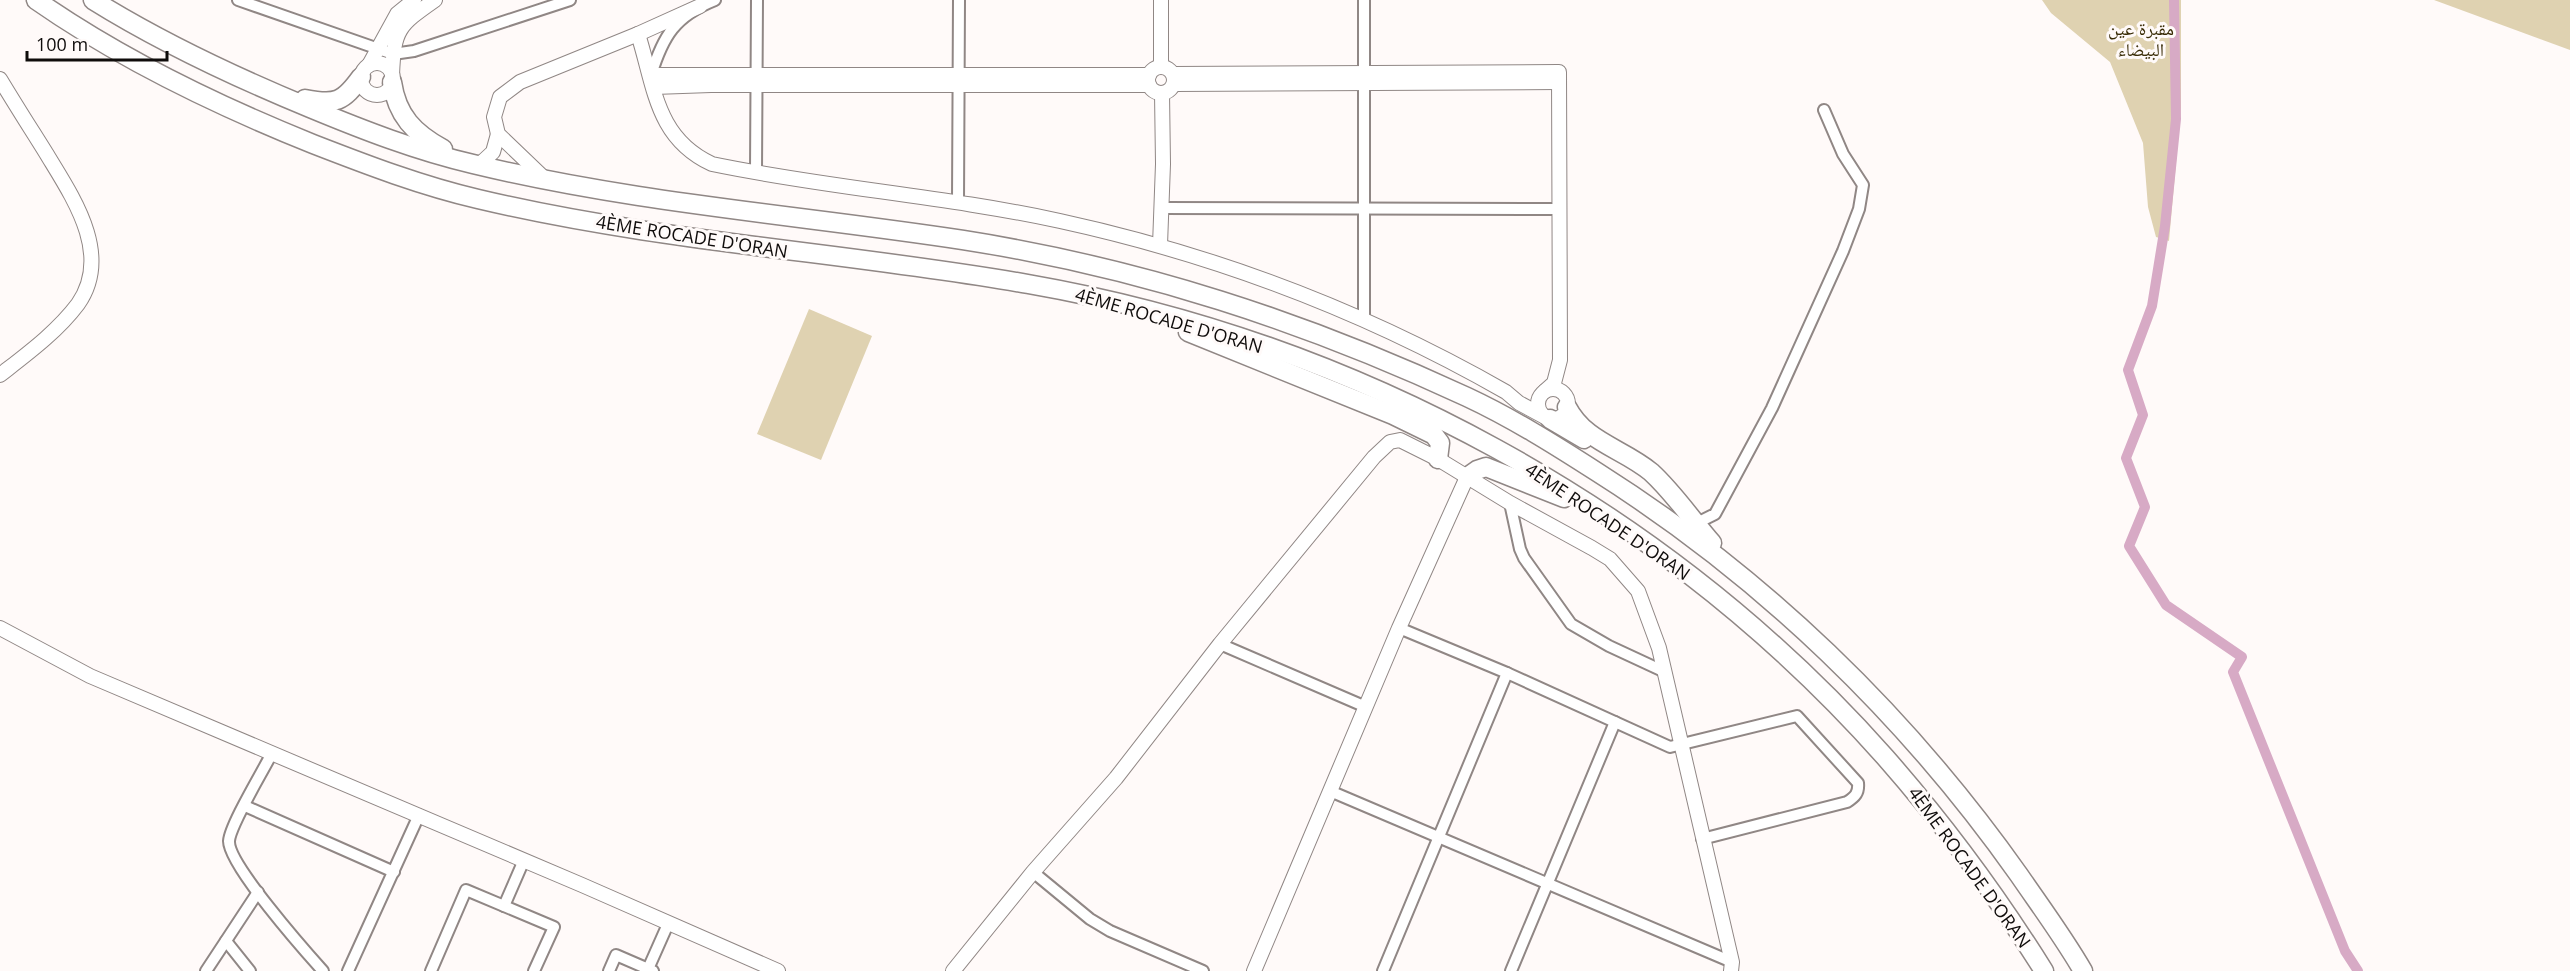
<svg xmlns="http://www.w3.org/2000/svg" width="2570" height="971" font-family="'Open Sans','Noto Naskh Arabic',sans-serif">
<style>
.green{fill:#dfd2b1}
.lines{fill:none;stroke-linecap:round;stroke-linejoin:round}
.canal{stroke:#d7aac5;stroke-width:10}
.street-casing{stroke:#908785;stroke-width:14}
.secondary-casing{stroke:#908785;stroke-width:16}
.highway-casing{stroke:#908785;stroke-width:21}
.street{stroke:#fff;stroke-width:10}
.secondary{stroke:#fff;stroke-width:14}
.highway{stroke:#fff;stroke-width:18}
.labels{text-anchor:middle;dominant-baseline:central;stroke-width:6;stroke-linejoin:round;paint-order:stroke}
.park-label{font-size:18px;fill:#392c06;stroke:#fffaf9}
.street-label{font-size:18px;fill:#0f0c0b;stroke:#fffaf9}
</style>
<rect width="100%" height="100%" fill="#fffaf9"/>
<g class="green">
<polygon points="2042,0 2181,0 2181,107 2169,241 2156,237 2148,207 2143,143 2110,62 2051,13"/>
<polygon points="2434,0 2570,0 2570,50"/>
<polygon points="809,309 872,336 821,460 757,434"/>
</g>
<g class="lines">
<polyline class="canal" points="2174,0 2176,119 2165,226 2152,306 2128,370 2143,415 2126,458 2145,507 2129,546 2166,605 2242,657 2233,672 2345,951 2358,971"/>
<defs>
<g id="street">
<polyline points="238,0 393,54 414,51 570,0"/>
<polyline points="1364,0 1364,320"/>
<path d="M 651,75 C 663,36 675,16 715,0"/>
<polyline points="756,171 757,0"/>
<polyline points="958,201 959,0"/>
<polyline points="1161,208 1558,209"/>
<polyline points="1510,503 1520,549 1524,558 1571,624 1609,646 1665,672"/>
<polyline points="1695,524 1715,514 1772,408 1843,251 1859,209 1863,185 1843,154 1824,110"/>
<polyline points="1220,644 1366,707"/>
<path d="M 1507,673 L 1670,747 L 1797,716 L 1858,783 C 1859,793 1855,797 1847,802 L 1702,839"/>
<path d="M 272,753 C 263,771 230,825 229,841 C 228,864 305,951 323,971"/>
<polyline points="1330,791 1732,962"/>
<polyline points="245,806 394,872"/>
<polyline points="1033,872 1090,919 1110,931 1203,971"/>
<polyline points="504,906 524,860"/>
<polyline points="226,941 250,971"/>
<polyline points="648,969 668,924"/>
<polyline points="206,971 258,892"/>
<polyline points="348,971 419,815"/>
<polyline points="431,971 466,890 554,927 534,971"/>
<polyline points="609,971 616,955 653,971"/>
<polyline points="1383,971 1507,673 1399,628"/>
<polyline points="1511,971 1615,722"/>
</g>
<g id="secondary">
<path d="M 638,34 C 655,88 656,138 712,164 C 827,188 945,196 1060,221 C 1216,255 1368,313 1506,392 L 1519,403 L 1545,417"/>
<circle cx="377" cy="79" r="16"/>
<polyline points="369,65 397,14 414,0"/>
<circle cx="1161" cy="80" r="13"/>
<polyline points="1161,67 1161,0"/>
<polyline points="1173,74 1559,72 1560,360 1554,383 1545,391"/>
<path d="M 392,75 C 394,29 398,26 435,0"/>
<polyline points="651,75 1149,75"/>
<path d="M 0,79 C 15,104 31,129 46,153 C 72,196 113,254 78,304 C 57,332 27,354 0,375"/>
<polyline points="1174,84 1559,82"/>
<polyline points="654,87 711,85 1149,85"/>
<polyline points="479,165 493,152 498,134"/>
<polyline points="545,179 498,134 494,117 500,97 520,82 638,34 700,6"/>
<polyline points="1160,245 1163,164 1162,93"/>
<circle cx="1553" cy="404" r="15"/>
<polyline points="0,628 90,676 582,885 778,971"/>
<polyline points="953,971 1033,872 1116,778 1220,644 1374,457 1390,442 1400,440 1438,459 1510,503 1592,548 1610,559 1638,591 1659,648 1732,962 1731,971"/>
<polyline points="1254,971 1399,628 1467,477"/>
</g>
<g id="highway">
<path d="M 36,0 C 122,60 216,105 313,144 C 367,165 422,186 478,199 C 659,242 845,252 1028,284 C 1355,341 1665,509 1885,757 C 1944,824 1997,896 2044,971"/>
<path d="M 93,0 C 162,43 235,77 310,108 C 363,130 417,151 473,164 C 634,203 799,215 963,240 C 1141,268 1303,321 1467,397 C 1512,418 1555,445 1597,472 C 1763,577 1906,715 2019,875 C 2041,907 2064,938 2083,971"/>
<path d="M 392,82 C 397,116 414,133 443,149"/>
<path d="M 305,99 C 336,105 343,102 361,77"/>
<polyline points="1188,332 1393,415 1434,435 1440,443 1438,459"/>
<path d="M 1567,407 C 1585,442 1622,448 1651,472 C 1674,493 1692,520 1712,543"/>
<polyline points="1550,419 1584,439"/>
<polyline points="1467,477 1477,470 1486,467 1564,498"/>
</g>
</defs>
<use href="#street" class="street-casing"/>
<use href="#secondary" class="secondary-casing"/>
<use href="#highway" class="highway-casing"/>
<use href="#street" class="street"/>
<use href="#secondary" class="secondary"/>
<use href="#highway" class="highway"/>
</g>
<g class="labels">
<g class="park-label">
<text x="2141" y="28">مقبرة عين<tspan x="2141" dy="21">البيضاء</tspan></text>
</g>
<g class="street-label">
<text transform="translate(692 236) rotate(9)">4ÈME ROCADE D'ORAN</text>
<text transform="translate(1169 320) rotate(16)">4ÈME ROCADE D'ORAN</text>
<text transform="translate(1608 521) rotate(34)">4ÈME ROCADE D'ORAN</text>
<text transform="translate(1970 867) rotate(54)">4ÈME ROCADE D'ORAN</text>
</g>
</g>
<path d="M27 51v9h140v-9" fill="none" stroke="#0f0c0b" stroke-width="3"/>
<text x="36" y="51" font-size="18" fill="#0f0c0b" stroke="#fffaf9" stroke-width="4.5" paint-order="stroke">100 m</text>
</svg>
